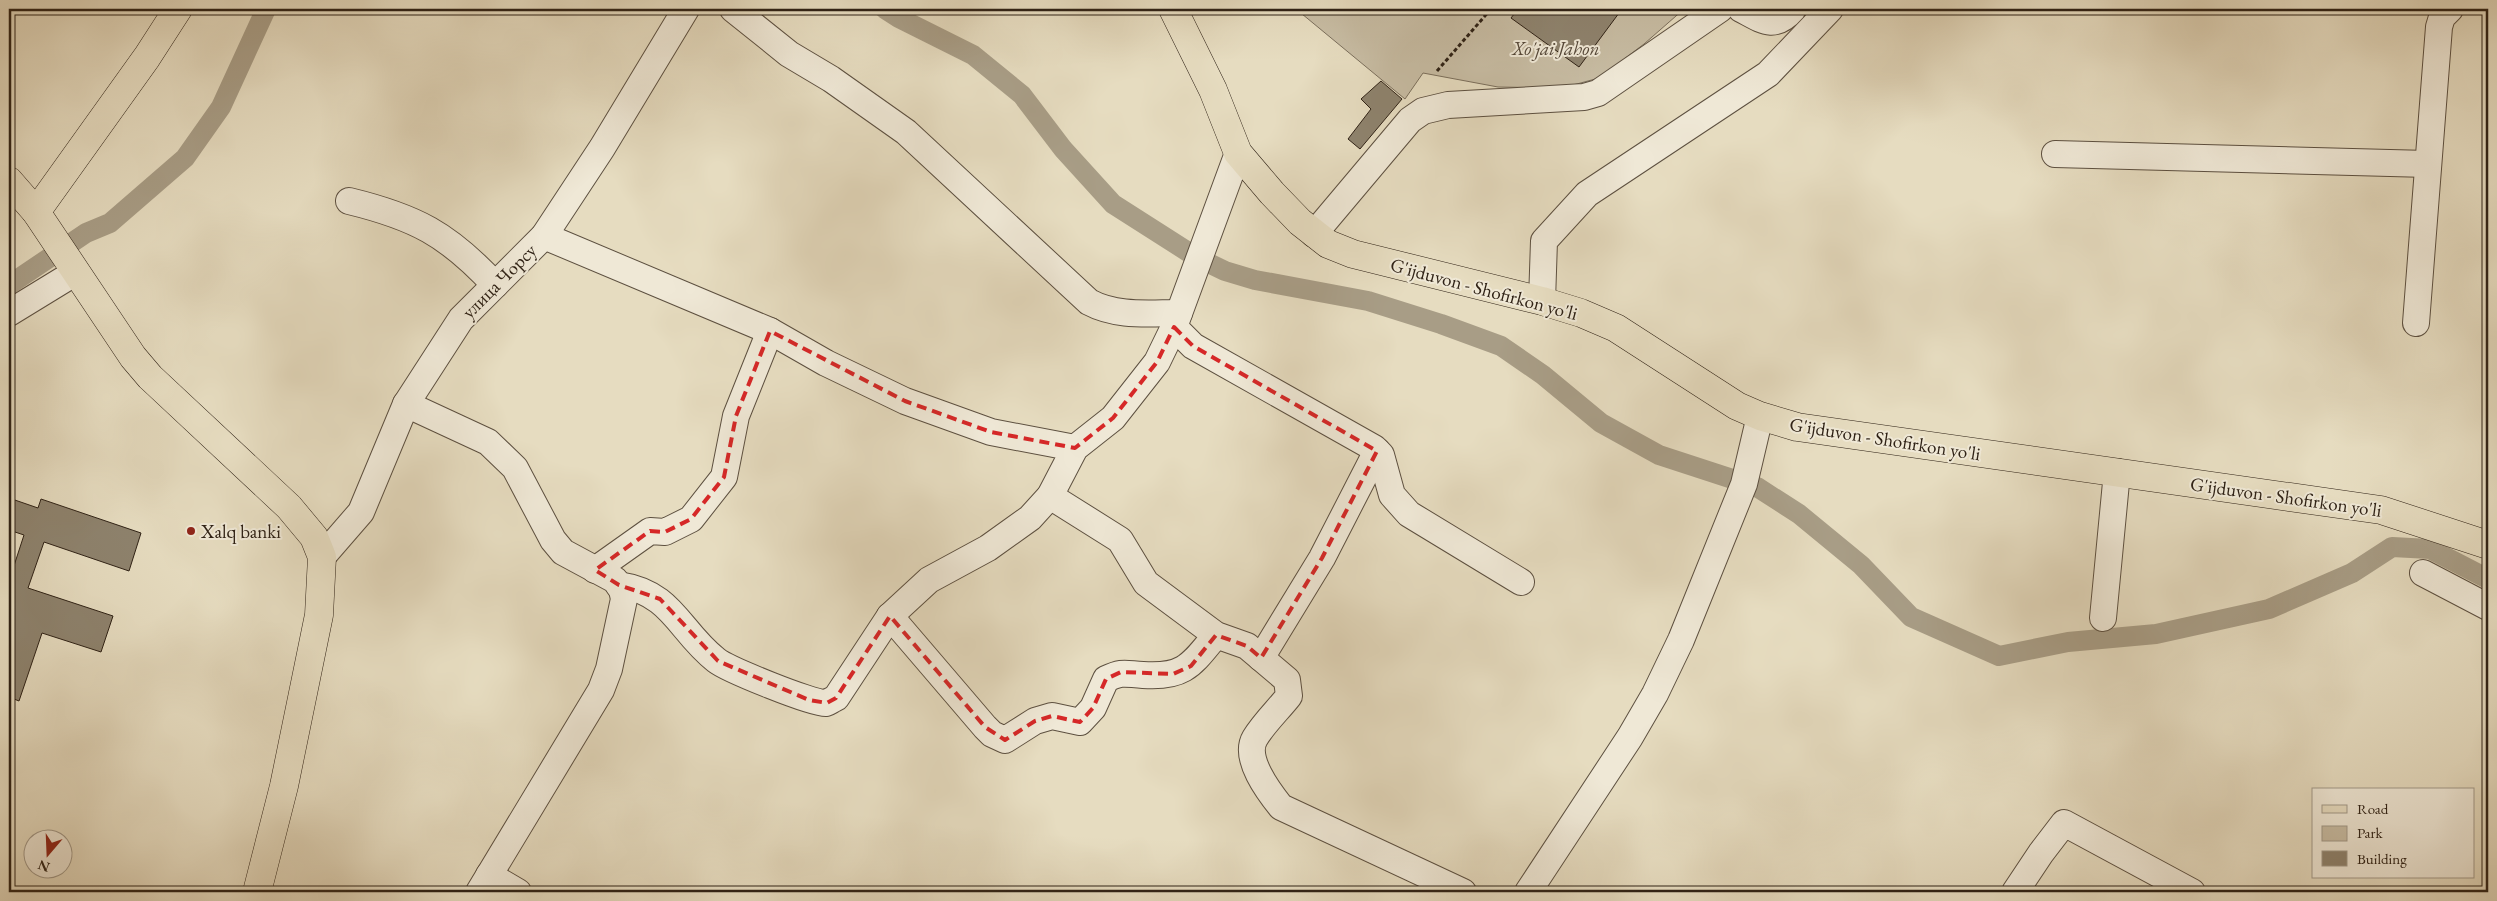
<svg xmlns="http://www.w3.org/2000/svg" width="2497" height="901" font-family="'EB Garamond',serif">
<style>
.green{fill:#c7bca3;stroke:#7b6f5c}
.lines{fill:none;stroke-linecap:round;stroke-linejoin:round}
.canal{stroke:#a89d86;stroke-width:20}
.building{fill:#8e836e;stroke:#2f2216}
.minor-casing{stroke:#5d5040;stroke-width:28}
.major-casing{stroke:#2f2216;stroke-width:29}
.path{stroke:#2f2216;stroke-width:3;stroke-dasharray:4 2.5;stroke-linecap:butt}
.minor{stroke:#efe8d6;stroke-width:26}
.major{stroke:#e6dcc0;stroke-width:28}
.marked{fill:none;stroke:#d62828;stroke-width:4;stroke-dasharray:10 6;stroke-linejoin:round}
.poi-dot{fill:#8f2418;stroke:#efe8d6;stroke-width:2}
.labels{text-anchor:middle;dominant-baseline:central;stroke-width:4;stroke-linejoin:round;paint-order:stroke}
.park-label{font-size:19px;font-style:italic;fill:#554839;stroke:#efe8d6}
.street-label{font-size:19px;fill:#2f2216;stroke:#efe8d6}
.poi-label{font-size:19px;fill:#2f2216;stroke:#efe8d6;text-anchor:start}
</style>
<rect width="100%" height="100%" fill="#e6dcc0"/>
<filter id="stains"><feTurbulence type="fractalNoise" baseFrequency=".004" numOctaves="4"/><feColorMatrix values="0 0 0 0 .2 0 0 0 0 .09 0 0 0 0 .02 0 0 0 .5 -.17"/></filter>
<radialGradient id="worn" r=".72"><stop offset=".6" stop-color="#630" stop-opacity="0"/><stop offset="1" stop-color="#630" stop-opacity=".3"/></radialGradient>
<polygon class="green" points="1296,9 1684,9 1644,44 1599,78 1562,88 1498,87 1423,73 1405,99"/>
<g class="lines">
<g class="canal">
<polyline points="885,9 899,18 973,55 1022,95 1063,149 1113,204 1196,257 1225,271 1255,280 1368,301 1441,324 1501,346 1543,375 1601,423 1659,455 1757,487 1799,514 1861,565 1911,617 1999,656 2068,642 2156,634 2269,609 2352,573 2392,547 2430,549 2488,579"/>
<polyline points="9,285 86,233 110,223 185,158 221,107 266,9"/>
</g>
</g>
<g class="building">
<polygon points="1518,9 1622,9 1579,67 1511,18"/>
<polygon points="1381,81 1402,99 1360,149 1348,139 1371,109 1361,99"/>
<polygon points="9,498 38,508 41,499 141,533 129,571 44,542 28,588 113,616 101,652 42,633 19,701 9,697 9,673 14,658 9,656 9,581 24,535 9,530"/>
</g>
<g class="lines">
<defs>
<g id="minor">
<path d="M 733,9 L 789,54 L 831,79 L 906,132 L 1089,302 C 1117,317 1148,313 1179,313"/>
<path d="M 1741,9 C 1762,20 1774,31 1793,9"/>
<polyline points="1238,153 1174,327 1193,346 1374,448 1381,455 1392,495 1409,514 1521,582"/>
<polyline points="2055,154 2428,164"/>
<path d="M 349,201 C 415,217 448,234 495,285"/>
<polyline points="1314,234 1410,120 1423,111 1448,105 1584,97 1598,93 1720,9"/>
<polyline points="544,236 770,331 826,363 905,401 991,432 1075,448"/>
<polyline points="1542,301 1544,241 1587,194 1768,74 1830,9"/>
<polyline points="9,313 76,272"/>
<polyline points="2416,323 2439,27 2442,17 2450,9"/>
<polyline points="406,404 488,442 515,468 553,540 563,552 615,580 622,590 624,599 609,669 601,690 479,892"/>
<path d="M 1050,496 L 1120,540 L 1146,583 L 1216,635 L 1247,646 L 1287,680 L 1289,696 C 1278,710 1264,723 1255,738 C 1243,758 1269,792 1281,807 L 1463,892"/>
<polyline points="322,557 361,512 406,404 461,319 544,236 602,148 686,9"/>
<polyline points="595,570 650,531 665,532 691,519 724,477 736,416 770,331"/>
<polyline points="2423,573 2488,607"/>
<path d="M 619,585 C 673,593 678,630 716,660 C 727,669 813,704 826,703 C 829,702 833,699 836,698 L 890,616 L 929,580 L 988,548 L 1030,518 L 1050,496 L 1075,448 L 1113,418 L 1157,362 L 1174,327"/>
<path d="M 890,616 L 985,727 L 992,734 L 1005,740 L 1035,721 L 1052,716 L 1080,722 L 1093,708 L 1106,679 C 1123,671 1125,674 1143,675 C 1185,678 1192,664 1216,635"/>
<polyline points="2103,618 2117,472"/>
<polyline points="1261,658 1322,558 1377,451"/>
<polyline points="489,875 518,892"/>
<polyline points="1528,892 1630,737 1655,694 1681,640 1744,484 1760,416"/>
<polyline points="2015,892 2041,853 2064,823 2192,892"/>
</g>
<g id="major">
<polyline points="1173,9 1213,90 1238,153 1272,193 1300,222 1328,244 1353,254 1542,301 1581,313 1616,328 1737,406 1760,416 1797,427 2381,510 2488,545"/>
<polyline points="9,181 36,212 133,357 150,377 289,507 314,537 322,557 319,615 284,786 257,892"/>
<polyline points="36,212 147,57 178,9"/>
</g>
</defs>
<use href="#minor" class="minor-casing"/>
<use href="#major" class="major-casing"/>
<g class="path">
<polyline points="1668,9 1671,11 1673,9"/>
<polyline points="1437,71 1491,9"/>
</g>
<use href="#minor" class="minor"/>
<use href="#major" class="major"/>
</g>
<path class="marked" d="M 1174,327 L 1193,346 L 1377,451 L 1322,558 L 1261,658 L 1247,646 L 1216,635 L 1191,666 L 1173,674 L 1121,672 L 1106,679 L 1093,708 L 1080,722 L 1052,716 L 1035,721 L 1005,740 L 985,727 L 890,616 L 836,698 L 827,703 L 809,700 L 718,661 L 660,599 L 619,585 L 595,570 L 650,531 L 665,532 L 691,519 L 724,477 L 736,416 L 770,331 L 905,401 L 991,432 L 1075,448 L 1113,418 L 1157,362 Z"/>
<circle class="poi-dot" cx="191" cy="531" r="5"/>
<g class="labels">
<g class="park-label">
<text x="1556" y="48">Xo'jai Jahon</text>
</g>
<g class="street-label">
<text transform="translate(499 281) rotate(-45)">улица Чорсу</text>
<text transform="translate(1484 289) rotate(15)">G'ijduvon - Shofirkon yo'li</text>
<text transform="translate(1885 439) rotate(9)">G'ijduvon - Shofirkon yo'li</text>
<text transform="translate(2286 497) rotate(8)">G'ijduvon - Shofirkon yo'li</text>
</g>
<g class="poi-label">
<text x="201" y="531">Xalq banki</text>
</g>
</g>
<rect width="2497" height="901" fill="none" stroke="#e6dcc0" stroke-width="30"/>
<rect x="10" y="10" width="2477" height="881" fill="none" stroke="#2f2216" stroke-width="2.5"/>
<rect x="15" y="15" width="2467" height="871" fill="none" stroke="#2f2216"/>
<rect x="2312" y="788" width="162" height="90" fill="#efe8d6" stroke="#a29989"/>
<rect x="2322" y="805" width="25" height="8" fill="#e6dcc0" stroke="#a29989"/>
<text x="2357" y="814" font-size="15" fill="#2f2216">Road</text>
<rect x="2322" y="826" width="25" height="15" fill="#c7bca3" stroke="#a29989"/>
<text x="2357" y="838" font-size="15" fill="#2f2216">Park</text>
<rect x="2322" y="851" width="25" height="15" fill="#8e836e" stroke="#a29989"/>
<text x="2357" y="864" font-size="15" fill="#2f2216">Building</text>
<g transform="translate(48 854) rotate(199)"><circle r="24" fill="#efe8d6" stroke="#a29989"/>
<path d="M0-4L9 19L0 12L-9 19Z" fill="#8f2418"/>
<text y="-8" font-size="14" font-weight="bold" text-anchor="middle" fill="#2f2216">N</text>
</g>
<rect width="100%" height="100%" filter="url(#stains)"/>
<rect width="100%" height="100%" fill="url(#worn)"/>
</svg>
